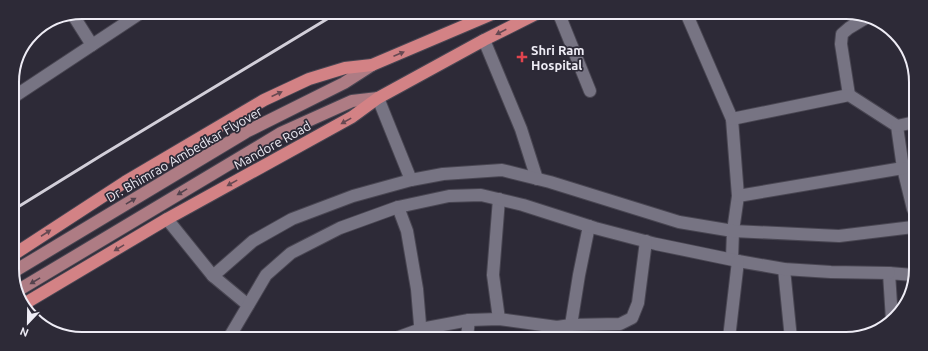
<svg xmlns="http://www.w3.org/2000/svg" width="928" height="351" font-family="Ubuntu,sans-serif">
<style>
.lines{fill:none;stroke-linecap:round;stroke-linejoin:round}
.minor-casing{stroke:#494652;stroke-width:14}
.major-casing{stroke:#494652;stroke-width:14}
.highway-casing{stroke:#494652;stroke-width:14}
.minor{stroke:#777483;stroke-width:12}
.major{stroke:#ae7c84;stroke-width:12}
.highway{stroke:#d38285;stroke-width:12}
.rail{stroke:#d2cfd9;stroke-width:3}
.oneway{fill:#674952}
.oneway2{fill:#54434e}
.health-dot{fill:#e0444e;stroke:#2d2a37;stroke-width:1.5}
.labels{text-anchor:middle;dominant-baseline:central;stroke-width:3.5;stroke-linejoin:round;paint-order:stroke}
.poi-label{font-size:13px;font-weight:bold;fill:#eeecf5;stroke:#2d2a37;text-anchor:start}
.street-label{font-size:13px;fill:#eeecf5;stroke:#2d2a37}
.rim{fill:none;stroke:#eeecf5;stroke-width:2}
</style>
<rect width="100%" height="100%" fill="#2d2a37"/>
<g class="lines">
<defs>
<g id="minor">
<polyline points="559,14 590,91"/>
<polyline points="73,15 92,45"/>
<polyline points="687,15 732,119 738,196 733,231 732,259"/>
<polyline points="484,40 521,129 537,179"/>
<polyline points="849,95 841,44 842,34 849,28 869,16"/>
<polyline points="12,98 142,12"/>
<polyline points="378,98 411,180"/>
<polyline points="732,119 849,95 897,126 903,168 913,209"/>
<polyline points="897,126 915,122"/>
<polyline points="738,196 903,168"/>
<polyline points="499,199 493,275 499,319"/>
<polyline points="398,207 407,231 417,289 421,336"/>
<polyline points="167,219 213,276"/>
<polyline points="784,269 791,339"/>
<polyline points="248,305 213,276 253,241 292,219 353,196 411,180 443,174 502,170 550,182 679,222 733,231 839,236 913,227"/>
<polyline points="892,320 889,273 913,275"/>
<polyline points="571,325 579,275 589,226"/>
<polyline points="230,336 266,275 291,253 340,228 398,207 449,196 481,195 523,205 595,228 656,244 738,261 784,269 831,272 889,273"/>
<polyline points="399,337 421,329 469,320 499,319 557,327 571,325 620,324 632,318 638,303 646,241"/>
<polyline points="467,337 469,320"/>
<polyline points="729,338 738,261"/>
</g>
<g id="major">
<polyline points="13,272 246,132 344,83 372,65"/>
<polyline points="17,291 281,133 352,101 378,98"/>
</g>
<g id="highway">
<polyline points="13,255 125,182 264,100 309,79 345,68 372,65 492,14"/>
<polyline points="24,304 167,219 352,117 378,98 484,40 536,14"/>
</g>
</defs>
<use href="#minor" class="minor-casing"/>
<use href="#major" class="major-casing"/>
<use href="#highway" class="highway-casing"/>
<use href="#minor" class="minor"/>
<use href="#major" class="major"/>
<use href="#highway" class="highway"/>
<polyline class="rail" points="13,210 102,155 337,13"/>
</g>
<defs><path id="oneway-solid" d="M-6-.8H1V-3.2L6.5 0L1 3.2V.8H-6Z"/></defs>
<g class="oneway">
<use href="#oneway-solid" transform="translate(501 32) rotate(153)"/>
<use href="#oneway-solid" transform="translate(399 54) rotate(-23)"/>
<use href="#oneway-solid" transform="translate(277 94) rotate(-25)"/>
<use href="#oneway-solid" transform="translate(346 121) rotate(151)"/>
<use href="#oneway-solid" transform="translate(232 183) rotate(151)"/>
<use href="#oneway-solid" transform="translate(46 233) rotate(-33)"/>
<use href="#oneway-solid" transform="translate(119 248) rotate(149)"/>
</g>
<g class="oneway2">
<use href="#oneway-solid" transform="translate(182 192) rotate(149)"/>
<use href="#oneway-solid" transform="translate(131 201) rotate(-31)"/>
<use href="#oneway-solid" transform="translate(35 281) rotate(149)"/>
</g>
<path class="health-dot" d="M520 51h4v4h4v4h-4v4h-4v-4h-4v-4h4z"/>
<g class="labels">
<g class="poi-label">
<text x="531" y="50">Shri Ram<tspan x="531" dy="15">Hospital</tspan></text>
</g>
<g class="street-label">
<text transform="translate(272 145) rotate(-29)">Mandore Road</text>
<text transform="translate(184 154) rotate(-30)">Dr. Bhimrao Ambedkar Flyover</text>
</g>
</g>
<path d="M0 0H928V351H0ZM82 19H846A63 63 0 0 1 909 82V269A63 63 0 0 1 846 332H82A63 63 0 0 1 19 269V82A63 63 0 0 1 82 19Z" fill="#2d2a37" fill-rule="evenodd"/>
<path class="rim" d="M82 19H846A63 63 0 0 1 909 82V269A63 63 0 0 1 846 332H82A63 63 0 0 1 19 269V82A63 63 0 0 1 82 19Z"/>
<g transform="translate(28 323) rotate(202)" stroke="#2d2a37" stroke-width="3" paint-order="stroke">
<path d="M0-3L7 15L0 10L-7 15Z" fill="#eeecf5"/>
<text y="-6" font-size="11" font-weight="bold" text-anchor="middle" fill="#eeecf5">N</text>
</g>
</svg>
